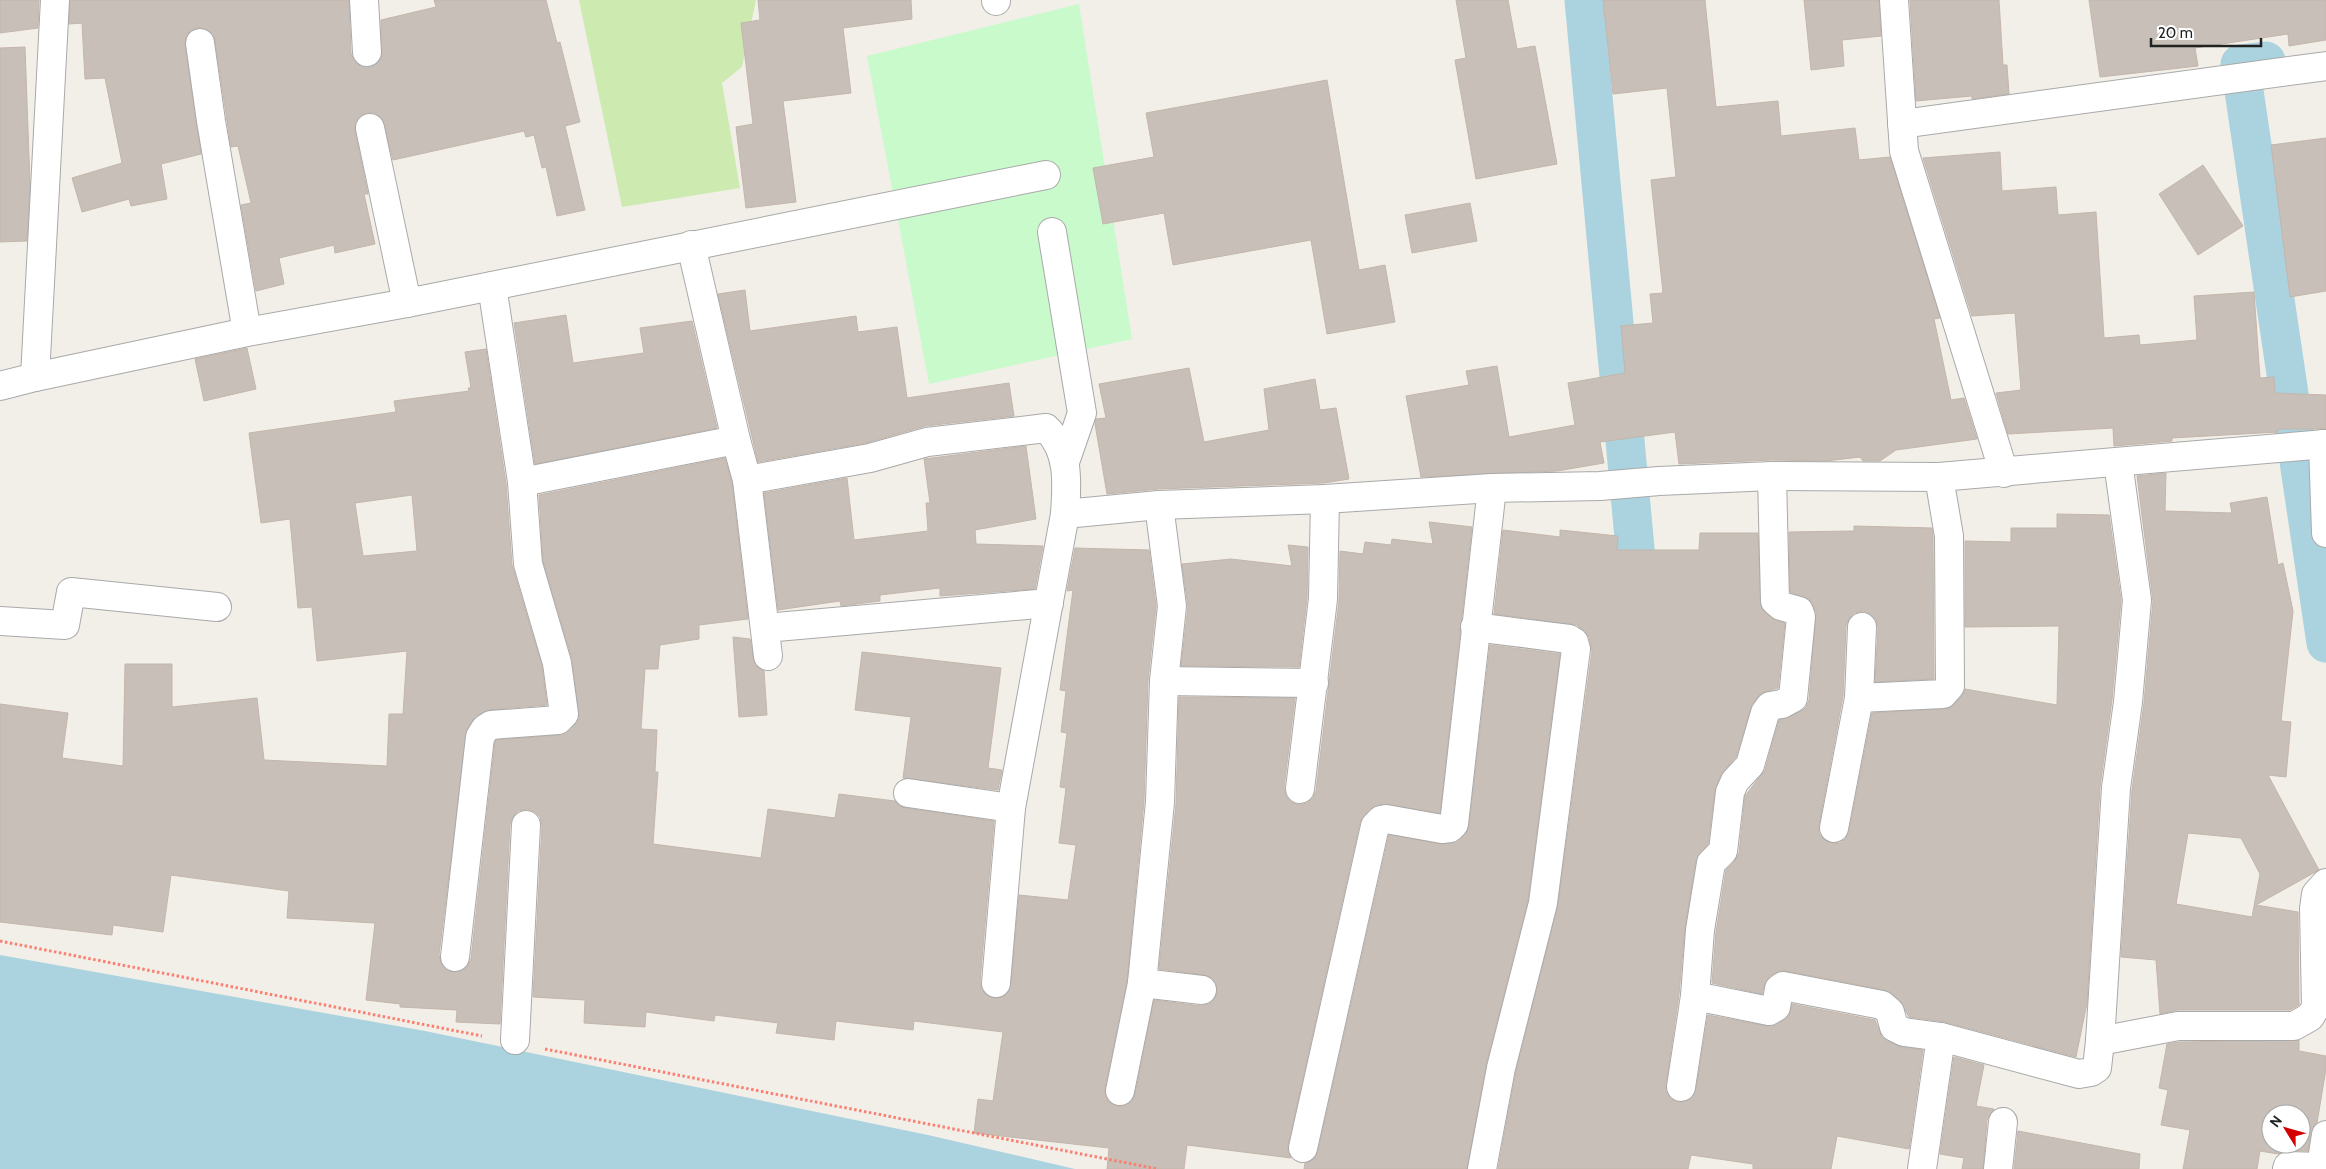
<svg xmlns="http://www.w3.org/2000/svg" width="2326" height="1169" font-family="Cabin,sans-serif">
<style>
.grass{fill:#cdebb0}
.park{fill:#c8facc}
.water{fill:#aad3df}
.lines{fill:none;stroke-linecap:round;stroke-linejoin:round}
.canal{stroke:#aad3df;stroke-width:39}
.building{fill:#c7bfb8;stroke:#c4b6ab;fill-rule:evenodd}
.minor-casing{stroke:#a9a9a9;stroke-width:30}
.path{stroke:#fa8072;stroke-width:3;stroke-dasharray:2.5 2.5;stroke-linecap:butt}
.minor{stroke:#fff;stroke-width:28}
</style>
<rect width="100%" height="100%" fill="#f2efe9"/>
<polygon class="grass" points="579,0 756,0 742,67 722,83 740,188 622,207"/>
<polygon class="park" points="1079,4 1132,339 929,384 867,56"/>
<polygon class="water" points="0,955 425,1031 928,1135 1075,1169 0,1169"/>
<g class="lines">
<g class="canal">
<polyline points="1584,0 1640,602"/>
<polyline points="2266,61 2240,64 2326,643"/>
</g>
</g>
<g class="building">
<polygon points="0,0 39,0 38,28 0,33"/>
<polygon points="70,0 349,0 351,53 354,60 360,66 367,68 375,65 381,59 381,20 436,7 434,0 546,0 557,43 560,42 580,122 565,126 585,210 557,216 546,167 542,168 534,135 526,137 524,131 393,160 382,118 375,113 366,113 359,117 355,123 355,131 368,194 364,194 375,244 335,253 334,245 279,258 284,284 256,291 241,205 251,203 238,146 231,147 215,41 213,34 206,29 198,28 191,30 186,37 185,45 201,154 161,164 167,199 131,206 129,199 82,212 72,178 122,163 105,78 85,79 82,23 69,24"/>
<polygon points="758,0 911,0 912,19 843,28 851,93 783,101 796,202 746,208 736,127 753,124 741,23 760,20"/>
<polygon points="1456,0 1508,0 1517,49 1535,46 1557,164 1476,179 1455,60 1466,58"/>
<polygon points="1603,0 1705,0 1716,107 1778,101 1781,136 1855,128 1859,160 1890,157 1940,318 1934,319 1951,400 1964,398 1977,439 1896,450 1880,461 1863,461 1860,457 1826,461 1772,460 1679,464 1675,432 1600,442 1604,463 1557,471 1421,477 1406,396 1469,385 1466,371 1497,366 1509,437 1575,425 1568,383 1625,373 1621,326 1653,323 1650,294 1663,293 1651,180 1676,177 1667,88 1613,94"/>
<polygon points="1804,0 1879,0 1881,36 1842,40 1844,66 1811,70"/>
<polygon points="1910,0 1999,0 2003,65 2007,65 2009,94 1972,99 1972,96 1916,101"/>
<polygon points="2089,0 2326,0 2326,40 2289,46 2288,34 2195,48 2198,66 2100,77"/>
<polygon points="25,47 30,184 27,241 0,242 0,48"/>
<polygon points="1327,80 1359,270 1385,265 1395,322 1327,334 1311,240 1173,265 1164,213 1103,224 1093,168 1154,157 1146,113"/>
<polygon points="2326,138 2326,291 2290,297 2271,145"/>
<polygon points="2000,152 2002,191 2056,187 2058,215 2096,212 2104,338 2139,335 2140,345 2197,340 2194,296 2254,292 2260,378 2274,377 2275,393 2326,395 2326,429 2278,429 2278,432 2172,438 2172,441 2114,446 2113,428 2008,434 1996,393 2021,390 2015,313 1972,316 1923,158"/>
<polygon points="2203,165 2243,226 2198,255 2159,194"/>
<polygon points="1470,203 1477,241 1412,253 1405,215"/>
<polygon points="745,290 750,331 856,316 858,332 897,327 907,398 1009,383 1014,416 925,426 866,443 758,462 718,294"/>
<polygon points="566,315 573,363 644,353 640,328 692,321 717,428 535,464 514,323"/>
<polygon points="247,348 256,389 204,401 195,359"/>
<path d="M 486,349 L 506,484 L 512,565 L 542,666 L 547,705 L 489,710 L 476,716 L 467,729 L 439,955 L 441,963 L 445,969 L 453,972 L 461,971 L 467,967 L 471,959 L 495,742 L 496,740 L 560,735 L 569,731 L 579,719 L 572,659 L 543,561 L 539,495 L 725,458 L 732,483 L 748,619 L 699,625 L 699,639 L 660,645 L 658,669 L 645,669 L 641,729 L 657,730 L 655,772 L 658,772 L 653,844 L 761,858 L 768,809 L 835,818 L 839,794 L 895,801 L 899,806 L 906,808 L 994,821 L 980,982 L 982,990 L 987,995 L 994,998 L 1003,997 L 1008,992 L 1011,985 L 1019,895 L 1068,900 L 1076,845 L 1059,843 L 1066,788 L 1060,787 L 1067,733 L 1061,732 L 1066,691 L 1060,690 L 1073,590 L 1067,591 L 1075,548 L 1149,550 L 1156,606 L 1148,680 L 1144,801 L 1127,981 L 1105,1088 L 1105,1095 L 1109,1102 L 1117,1106 L 1124,1106 L 1131,1102 L 1135,1094 L 1154,1000 L 1201,1006 L 1209,1004 L 1214,1000 L 1217,992 L 1216,983 L 1212,978 L 1204,975 L 1159,969 L 1176,804 L 1179,697 L 1295,698 L 1284,788 L 1286,796 L 1291,802 L 1299,805 L 1307,803 L 1313,798 L 1316,791 L 1339,601 L 1340,551 L 1363,554 L 1365,542 L 1391,545 L 1392,539 L 1433,544 L 1429,522 L 1472,527 L 1440,813 L 1383,804 L 1370,809 L 1360,822 L 1288,1145 L 1288,1152 L 1291,1158 L 1187,1145 L 1184,1169 L 1107,1169 L 1109,1148 L 974,1133 L 978,1099 L 993,1101 L 1003,1032 L 914,1021 L 913,1030 L 836,1021 L 834,1040 L 776,1033 L 778,1023 L 715,1015 L 714,1021 L 646,1012 L 645,1027 L 584,1023 L 585,1000 L 533,997 L 542,826 L 540,817 L 535,812 L 527,809 L 518,811 L 513,817 L 510,824 L 500,1024 L 456,1022 L 457,1010 L 400,1007 L 400,1004 L 366,1000 L 375,923 L 287,918 L 289,891 L 171,875 L 163,932 L 113,925 L 112,935 L 0,922 L 0,704 L 68,713 L 62,758 L 123,766 L 125,664 L 172,664 L 172,707 L 257,698 L 264,760 L 387,766 L 389,714 L 403,714 L 407,651 L 317,661 L 312,607 L 298,608 L 290,519 L 261,523 L 249,433 L 396,412 L 394,401 L 469,391 L 468,388 L 471,388 L 465,352 ZM 412,495 L 417,551 L 363,556 L 355,503 Z"/>
<polygon points="1189,368 1204,442 1269,430 1264,389 1315,379 1320,410 1336,408 1349,479 1324,483 1158,489 1107,494 1095,424 1096,419 1106,418 1099,384"/>
<polygon points="1026,446 1036,519 975,530 976,544 1043,546 1035,589 940,596 940,588 880,595 880,601 841,606 840,601 778,610 764,493 847,478 854,540 928,531 926,503 930,503 924,459"/>
<path d="M 2166,473 L 2165,511 L 2232,513 L 2230,503 L 2267,497 L 2278,565 L 2283,563 L 2293,611 L 2281,721 L 2291,722 L 2286,777 L 2268,775 L 2319,870 L 2256,905 L 2298,912 L 2299,1005 L 2290,1010 L 2178,1010 L 2160,1014 L 2156,960 L 2121,957 L 2132,790 L 2144,703 L 2153,601 L 2137,476 ZM 2188,833 L 2241,838 L 2260,874 L 2252,917 L 2176,904 Z"/>
<polygon points="2057,514 2109,515 2121,600 2112,700 2100,787 2087,1003 2076,1057 1945,1022 1909,1017 1900,1000 1885,990 1786,971 1779,971 1770,976 1764,986 1762,994 1712,983 1716,932 1726,870 1734,862 1739,853 1745,796 1765,770 1779,720 1800,712 1806,707 1809,700 1816,612 1809,599 1790,592 1789,532 1854,531 1854,526 1932,528 1933,537 1934,679 1875,682 1878,628 1876,620 1871,614 1863,611 1854,613 1849,619 1846,626 1843,696 1819,825 1819,833 1823,839 1832,843 1840,843 1845,839 1849,831 1872,713 1949,708 1962,696 1965,689 2057,705 2059,626 1965,627 1965,541 2011,542 2011,528 2057,528"/>
<polygon points="1503,530 1560,537 1560,530 1618,536 1617,550 1699,550 1700,533 1758,533 1761,607 1771,618 1785,623 1778,688 1762,693 1752,704 1736,757 1721,774 1715,790 1708,844 1696,860 1685,927 1679,994 1666,1085 1666,1092 1671,1099 1678,1102 1687,1101 1693,1096 1696,1089 1708,1015 1767,1026 1776,1025 1784,1020 1789,1016 1792,1004 1875,1020 1882,1037 1887,1041 1902,1047 1923,1050 1909,1149 1837,1136 1831,1169 1753,1169 1753,1164 1691,1155 1688,1169 1498,1169 1516,1071 1558,905 1592,651 1589,637 1577,625 1494,614"/>
<polygon points="1288,545 1308,547 1307,598 1299,667 1181,666 1188,607 1182,564 1231,559 1292,566"/>
<polygon points="733,637 750,639 755,665 764,671 767,715 739,717"/>
<polygon points="1490,645 1560,654 1528,900 1486,1065 1467,1169 1304,1169 1305,1163 1314,1159 1318,1151 1389,835 1444,844 1461,839 1469,826"/>
<polygon points="862,652 1001,668 988,768 1002,770 998,790 903,778 911,717 855,710"/>
<path d="M 2299,1040 L 2299,1051 L 2326,1056 L 2326,1069 L 2317,1123 L 2311,1132 L 2308,1151 L 2288,1150 L 2278,1154 L 2260,1151 L 2257,1169 L 2183,1169 L 2190,1130 L 2161,1125 L 2168,1090 L 2159,1088 L 2167,1044 L 2179,1042 ZM 2271,1114 L 2301,1114 L 2301,1144 L 2271,1144 Z"/>
<polygon points="1954,1057 1984,1065 1976,1106 1994,1109 1987,1120 1983,1169 1962,1169 1964,1158 1940,1154"/>
<polygon points="2018,1131 2140,1154 2139,1169 2014,1169"/>
</g>
<g class="lines">
<defs>
<g id="minor">
<polyline points="364,0 367,52"/>
<polyline points="996,0 996,1"/>
<polyline points="1894,0 1904,151 2004,473"/>
<polyline points="200,43 211,121 247,332"/>
<polyline points="1902,124 2326,66"/>
<polyline points="370,128 407,303"/>
<polyline points="1052,232 1082,413 1065,462"/>
<polyline points="691,245 736,440 747,480 768,656"/>
<polyline points="35,377 247,332 407,303 1046,175"/>
<polyline points="0,386 35,377 55,0"/>
<polyline points="2323,444 2326,533"/>
<path d="M 747,480 L 870,458 L 927,442 L 1046,428 C 1070,451 1067,484 1065,514 L 1011,808 L 996,983"/>
<polyline points="522,482 736,440"/>
<polyline points="1065,514 1159,505 1325,499 1492,488 1600,486 1659,481 1772,476 1939,477 2326,444"/>
<polyline points="0,621 65,625 71,592 217,607"/>
<polyline points="1475,627 1569,639 1574,642 1576,649 1543,903 1501,1068 1482,1169"/>
<polyline points="765,628 1049,603"/>
<polyline points="1164,681 1314,683"/>
<polyline points="1859,698 1943,694 1950,686 1949,536 1939,477"/>
<polyline points="1300,789 1323,599 1325,499"/>
<polyline points="908,793 1011,808"/>
<polyline points="1834,828 1859,698 1862,627"/>
<polyline points="455,957 480,737 485,729 491,725 558,720 564,714 557,663 528,564 522,482 492,286"/>
<polyline points="1142,983 1202,990"/>
<polyline points="1695,996 1769,1011 1776,1007 1779,989 1783,986 1882,1005 1890,1012 1894,1027 1904,1032 1941,1037 2079,1074 2091,1072 2097,1068 2100,1041 2116,788 2128,702 2137,600 2118,462"/>
<polyline points="515,1040 526,825"/>
<polyline points="2100,1041 2178,1026 2294,1026 2310,1017 2316,1007 2314,909 2316,894 2326,883"/>
<polyline points="1681,1087 1695,996 1700,930 1711,863 1723,851 1730,792 1735,781 1750,765 1765,713 1770,706 1782,704 1793,698 1801,617 1799,611 1781,606 1775,601 1772,476"/>
<polyline points="1120,1091 1142,983 1160,802 1164,681 1172,606 1159,505"/>
<polyline points="1303,1148 1375,826 1381,820 1386,819 1442,829 1450,828 1454,824 1492,488"/>
<polyline points="1922,1169 1941,1037"/>
<polyline points="1998,1169 2003,1122"/>
<polyline points="2287,1169 2288,1166 2321,1167 2326,1135"/>
</g>
</defs>
<use href="#minor" class="minor-casing"/>
<g class="path">
<polyline points="0,941 482,1036"/>
<polyline points="545,1049 1158,1169"/>
</g>
<use href="#minor" class="minor"/>
</g>
<g transform="translate(2286 1129) rotate(307)"><circle r="24" fill="#ffffff" stroke="#a7a7a7"/>
<path d="M0-4L9 19L0 12L-9 19Z" fill="#d40000"/>
<text y="-8" font-size="14" font-weight="bold" text-anchor="middle" fill="#222222">N</text>
</g>
<path d="M2151 38v8h110v-8" fill="none" stroke="#222222" stroke-width="2.5"/>
<text x="2158" y="38" font-size="15" fill="#222222" stroke="#ffffff" stroke-width="4" paint-order="stroke">20 m</text>
</svg>
